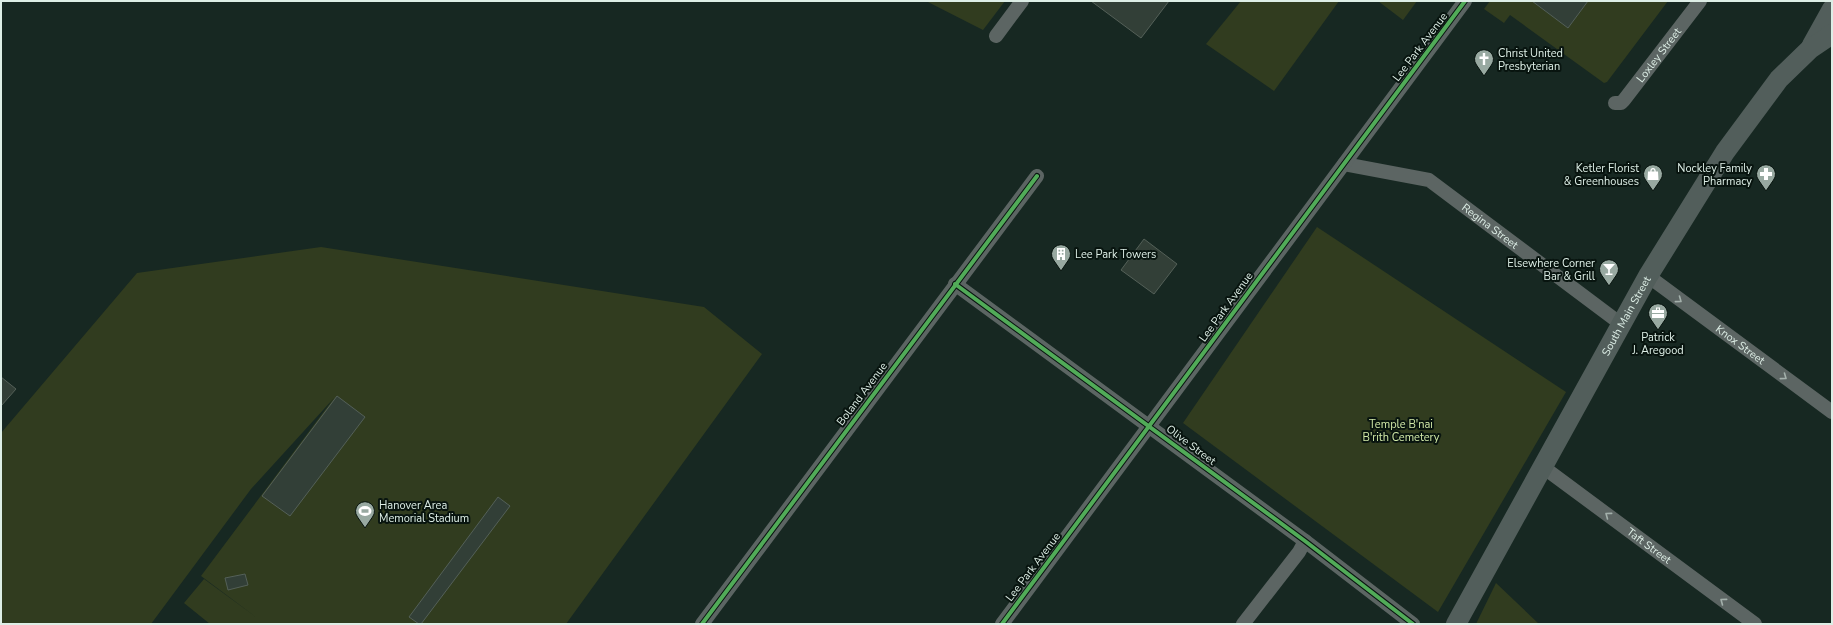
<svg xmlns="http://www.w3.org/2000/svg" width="1833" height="625" font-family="'Nunito Sans',sans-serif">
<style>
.green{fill:#313c1f}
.building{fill:#323f37;stroke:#546058}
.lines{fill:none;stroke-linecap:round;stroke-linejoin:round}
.street{stroke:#5c6563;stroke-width:14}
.secondary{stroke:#525e5b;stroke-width:20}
.cycleway-casing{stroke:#08140f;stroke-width:6}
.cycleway{stroke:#51ab58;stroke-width:4}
.oneway{stroke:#a3b0ab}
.labels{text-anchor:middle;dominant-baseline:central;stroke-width:4;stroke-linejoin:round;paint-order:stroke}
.street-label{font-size:11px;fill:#ddeee6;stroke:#08140f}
.poi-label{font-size:11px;fill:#ddeee6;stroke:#08140f;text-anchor:start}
.park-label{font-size:11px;fill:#d2e9a8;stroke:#08140f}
</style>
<rect width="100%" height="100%" fill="#172822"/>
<g class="green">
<polygon points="926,1 1005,1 983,30"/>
<polygon points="1241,1 1339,1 1274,91 1206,44"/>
<polygon points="1378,1 1417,1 1403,20"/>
<polygon points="1490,1 1532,1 1568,28 1588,1 1668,1 1607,82 1604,83 1510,15 1504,23 1484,9"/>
<polygon points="1317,227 1566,392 1438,612 1183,423"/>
<polygon points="321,247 704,307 762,354 566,624 210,624 184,603 204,579 256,617 201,576 334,398 251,489 151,624 1,624 1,433 137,273"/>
<polygon points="1496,583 1539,624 1476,624"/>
</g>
<g class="building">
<polygon points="1091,1 1169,1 1141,38"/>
<polygon points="1532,1 1588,1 1568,28"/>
<polygon points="1144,239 1177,264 1154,294 1121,270"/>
<polygon points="1,377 16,389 1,406"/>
<polygon points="337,396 365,417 290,516 262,496"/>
<polygon points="498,497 510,506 421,624 419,624 409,617"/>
<polygon points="245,574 248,585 228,590 225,578"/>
</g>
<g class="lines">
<g class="street">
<polyline points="996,36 1022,1"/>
<path id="s1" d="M 1615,103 L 1621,103 L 1624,100 L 1700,1"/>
<path id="s2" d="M 1344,164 L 1429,180 L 1621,324"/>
<path id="s3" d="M 1648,276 L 1832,412"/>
<polyline points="955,284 1305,541 1413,624"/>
<path id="s4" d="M 1543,467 L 1755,624"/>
<polyline points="702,624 1037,176"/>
<polyline points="1002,624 1465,1"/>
<polyline points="1243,624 1299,552 1305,541"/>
</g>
<g class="secondary">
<polyline points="1812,45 1832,9"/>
<path id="s5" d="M 1456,624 L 1648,276 L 1725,152 L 1779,79 L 1810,49 L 1832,34"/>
</g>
<defs>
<g id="cycleway">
<polyline points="955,284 1305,541 1413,624"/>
<polyline points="702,624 1037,176"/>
<polyline points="1002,624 1465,1"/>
</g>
</defs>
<use href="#cycleway" class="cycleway-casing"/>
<use href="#cycleway" class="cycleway"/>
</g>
<defs><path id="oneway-chevron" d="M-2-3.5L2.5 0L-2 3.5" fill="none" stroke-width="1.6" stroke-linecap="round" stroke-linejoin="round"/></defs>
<g class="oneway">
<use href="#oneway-chevron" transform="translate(1679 300) rotate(36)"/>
<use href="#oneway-chevron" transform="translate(1784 377) rotate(36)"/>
<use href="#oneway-chevron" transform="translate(1608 515) rotate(-143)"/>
<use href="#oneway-chevron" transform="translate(1723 601) rotate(-143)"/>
</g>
<defs>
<symbol id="church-pin" viewBox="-11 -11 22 30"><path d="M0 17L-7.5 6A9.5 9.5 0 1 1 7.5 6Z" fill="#98a9a1" stroke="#08140f"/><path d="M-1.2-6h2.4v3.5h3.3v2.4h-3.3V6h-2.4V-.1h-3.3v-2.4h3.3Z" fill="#fff"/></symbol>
<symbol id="shop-pin" viewBox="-11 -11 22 30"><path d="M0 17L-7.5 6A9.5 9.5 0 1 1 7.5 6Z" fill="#98a9a1" stroke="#08140f"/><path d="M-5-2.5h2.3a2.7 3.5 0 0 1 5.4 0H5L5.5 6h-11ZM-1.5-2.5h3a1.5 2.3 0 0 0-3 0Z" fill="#fff"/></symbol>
<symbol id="pharmacy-pin" viewBox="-11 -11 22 30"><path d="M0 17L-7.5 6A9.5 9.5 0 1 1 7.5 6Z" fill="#98a9a1" stroke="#08140f"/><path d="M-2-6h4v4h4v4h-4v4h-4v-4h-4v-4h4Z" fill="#fff"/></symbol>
<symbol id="building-pin" viewBox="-11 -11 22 30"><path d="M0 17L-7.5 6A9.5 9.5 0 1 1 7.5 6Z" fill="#98a9a1" stroke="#08140f"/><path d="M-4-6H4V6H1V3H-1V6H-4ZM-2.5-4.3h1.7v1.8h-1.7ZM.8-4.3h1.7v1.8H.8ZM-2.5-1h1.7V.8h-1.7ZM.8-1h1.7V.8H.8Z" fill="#fff"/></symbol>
<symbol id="bar-pin" viewBox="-11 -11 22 30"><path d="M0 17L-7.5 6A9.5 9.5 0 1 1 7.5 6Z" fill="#98a9a1" stroke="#08140f"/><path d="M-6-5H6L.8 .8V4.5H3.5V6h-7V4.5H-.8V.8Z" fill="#fff"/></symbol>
<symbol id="office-pin" viewBox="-11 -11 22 30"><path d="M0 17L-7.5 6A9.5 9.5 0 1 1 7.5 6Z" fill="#98a9a1" stroke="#08140f"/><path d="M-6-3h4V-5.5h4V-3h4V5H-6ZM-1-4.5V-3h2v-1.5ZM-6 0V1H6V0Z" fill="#fff"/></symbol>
<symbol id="stadium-pin" viewBox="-11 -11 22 30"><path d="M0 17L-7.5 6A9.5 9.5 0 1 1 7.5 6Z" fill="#98a9a1" stroke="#08140f"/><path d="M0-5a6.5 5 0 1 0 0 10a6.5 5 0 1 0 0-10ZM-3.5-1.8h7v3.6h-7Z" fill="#fff"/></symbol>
</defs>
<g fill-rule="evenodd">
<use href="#church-pin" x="1473" y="48" width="22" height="30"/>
<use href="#shop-pin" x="1642" y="163" width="22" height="30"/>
<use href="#pharmacy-pin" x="1755" y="163" width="22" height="30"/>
<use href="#building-pin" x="1050" y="243" width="22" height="30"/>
<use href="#bar-pin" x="1598" y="258" width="22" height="30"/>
<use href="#office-pin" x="1647" y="302" width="22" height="30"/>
<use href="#stadium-pin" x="354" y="500" width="22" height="30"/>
</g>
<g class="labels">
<g class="street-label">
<text transform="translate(1420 47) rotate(-53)">Lee Park Avenue</text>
<text stroke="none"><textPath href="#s1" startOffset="67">Loxley Street</textPath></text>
<text stroke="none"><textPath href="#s2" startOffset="163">Regina Street</textPath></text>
<text transform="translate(1226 307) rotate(-54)">Lee Park Avenue</text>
<text stroke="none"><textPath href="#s5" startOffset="352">South Main Street</textPath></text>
<text stroke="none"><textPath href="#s3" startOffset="115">Knox Street</textPath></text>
<text transform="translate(862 394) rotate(-53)">Boland Avenue</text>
<text transform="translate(1191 445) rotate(37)">Olive Street</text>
<text stroke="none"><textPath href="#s4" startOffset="132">Taft Street</textPath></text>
<text transform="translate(1033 567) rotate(-53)">Lee Park Avenue</text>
</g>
<g class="poi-label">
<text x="1498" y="53">Christ United<tspan x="1498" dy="13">Presbyterian</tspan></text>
<text x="1639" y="168" text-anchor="end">Ketler Florist<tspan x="1639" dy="13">&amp; Greenhouses</tspan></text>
<text x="1752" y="168" text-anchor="end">Nockley Family<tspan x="1752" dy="13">Pharmacy</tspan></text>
<text x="1075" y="254">Lee Park Towers</text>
<text x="1595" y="263" text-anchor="end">Elsewhere Corner<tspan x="1595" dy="13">Bar &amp; Grill</tspan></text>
<text x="1658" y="337" text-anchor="middle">Patrick<tspan x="1658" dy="13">J. Aregood</tspan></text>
<text x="379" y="505">Hanover Area<tspan x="379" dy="13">Memorial Stadium</tspan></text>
</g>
<g class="park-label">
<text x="1401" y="424">Temple B'nai<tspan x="1401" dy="13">B'rith Cemetery</tspan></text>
</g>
</g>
<rect width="1833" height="625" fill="none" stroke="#ddeee6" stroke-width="4"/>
</svg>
